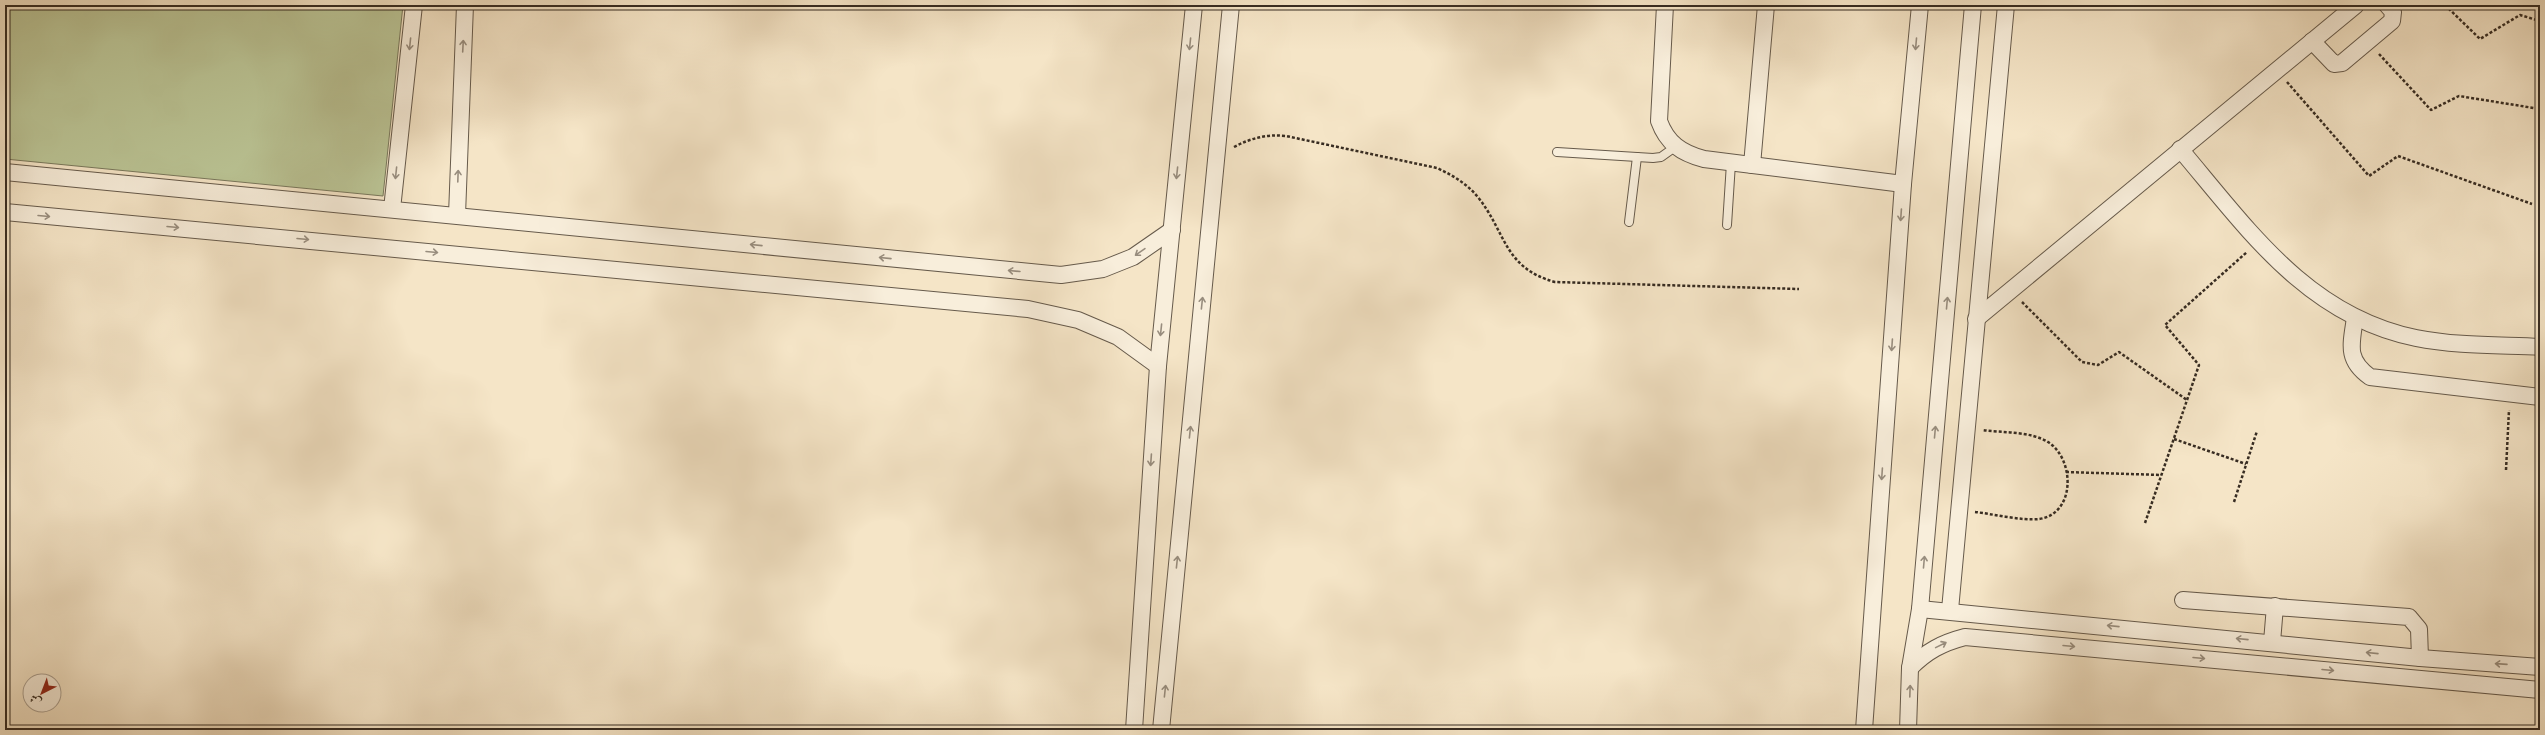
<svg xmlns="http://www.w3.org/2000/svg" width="2545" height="735" font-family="'IM FELL DW Pica',Amiri,serif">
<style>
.green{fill:#bbc596;stroke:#79785c}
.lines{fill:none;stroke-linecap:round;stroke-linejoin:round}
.service-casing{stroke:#665a4b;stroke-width:10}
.minor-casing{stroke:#665a4b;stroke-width:18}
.path{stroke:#372c22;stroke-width:2.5;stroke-dasharray:3 2;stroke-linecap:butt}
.service{stroke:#f8eedb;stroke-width:8}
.minor{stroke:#f8eedb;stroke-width:16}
.oneway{stroke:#988d7e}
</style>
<rect width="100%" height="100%" fill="#f5e5c7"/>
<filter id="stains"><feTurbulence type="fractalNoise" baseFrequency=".005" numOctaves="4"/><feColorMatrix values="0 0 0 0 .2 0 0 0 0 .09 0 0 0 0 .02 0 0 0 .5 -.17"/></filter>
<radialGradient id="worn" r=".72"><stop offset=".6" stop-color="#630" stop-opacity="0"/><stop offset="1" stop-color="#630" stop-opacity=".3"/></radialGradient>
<polygon class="green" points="5,5 403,5 383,196 5,159"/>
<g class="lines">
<defs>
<g id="service">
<polyline points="1557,152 1653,158 1661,157 1675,147"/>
<polyline points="1629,222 1637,157"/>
<polyline points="1727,225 1731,163"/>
</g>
<g id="minor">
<path d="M 1665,5 L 1659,121 C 1667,143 1681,153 1704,159 L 1903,184"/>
<polyline points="2312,41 2334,64 2342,63 2392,21 2393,12 2387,5"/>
<path d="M 2180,149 C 2247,228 2307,316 2416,338 C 2456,346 2499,345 2540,347"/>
<polyline points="1752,165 1766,5"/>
<polyline points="5,172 1061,275 1103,269 1133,257 1172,230"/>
<polyline points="392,209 414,5"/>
<polyline points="5,212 1028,309 1078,320 1118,337 1158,366"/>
<polyline points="457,215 465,5"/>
<path d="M 2355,318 C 2351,345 2346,360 2370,377 L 2540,397"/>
<polyline points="1976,319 2356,5"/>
<polyline points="2183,600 2409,617 2419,629 2420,658"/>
<polyline points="1920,609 2420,658 2540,667"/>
<polyline points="1950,610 2006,5"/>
<polyline points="2272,642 2275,606"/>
<path d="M 1910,668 C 1927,651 1942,643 1965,637 L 2540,690"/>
<polyline points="1134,730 1158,366 1194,5"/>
<polyline points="1161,730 1231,5"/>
<polyline points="1864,730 1903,184 1920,5"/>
<polyline points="1908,730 1910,668 1920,609 1973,5"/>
</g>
</defs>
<use href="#service" class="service-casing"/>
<use href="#minor" class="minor-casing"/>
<g class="path">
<polyline points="2445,5 2480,39 2520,15 2540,21"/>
<polyline points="2379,54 2431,110 2459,96 2540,109"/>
<polyline points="2287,82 2369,176 2398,156 2532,204"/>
<path d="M 1234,147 C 1251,138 1267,134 1286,136 L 1437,168 C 1452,175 1466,183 1477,196 C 1506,231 1503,268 1555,282 L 1799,289"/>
<polyline points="2022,302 2082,362 2098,365 2119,352 2187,400"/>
<polyline points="2174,439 2246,464"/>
<polyline points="2506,470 2509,410"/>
<polyline points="2066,472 2161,475"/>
<polyline points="2234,502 2257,431"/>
<path d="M 1975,512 C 1993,514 2022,521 2039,519 C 2076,514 2075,459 2048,442 C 2030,431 2003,433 1982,430"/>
<polyline points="2145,523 2199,365 2165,325 2247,252"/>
</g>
<use href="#service" class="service"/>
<use href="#minor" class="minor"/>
</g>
<defs><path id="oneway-shaft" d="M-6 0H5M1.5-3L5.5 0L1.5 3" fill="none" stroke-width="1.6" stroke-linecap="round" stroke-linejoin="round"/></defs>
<g class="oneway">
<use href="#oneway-shaft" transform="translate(410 44) rotate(96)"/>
<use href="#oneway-shaft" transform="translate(1190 44) rotate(96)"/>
<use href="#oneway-shaft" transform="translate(1916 44) rotate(95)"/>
<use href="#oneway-shaft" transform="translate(463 46) rotate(-87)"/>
<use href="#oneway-shaft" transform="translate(396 173) rotate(96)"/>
<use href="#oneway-shaft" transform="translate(1177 173) rotate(96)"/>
<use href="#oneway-shaft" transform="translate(458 176) rotate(-88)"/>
<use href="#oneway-shaft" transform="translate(1901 215) rotate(94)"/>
<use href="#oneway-shaft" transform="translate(44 216) rotate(5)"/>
<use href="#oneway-shaft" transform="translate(173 227) rotate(5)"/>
<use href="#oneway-shaft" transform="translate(303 239) rotate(5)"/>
<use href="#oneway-shaft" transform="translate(756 245) rotate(-174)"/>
<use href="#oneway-shaft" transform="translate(432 252) rotate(5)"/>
<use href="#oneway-shaft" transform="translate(1140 252) rotate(145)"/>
<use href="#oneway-shaft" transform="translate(885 258) rotate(-174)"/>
<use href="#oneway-shaft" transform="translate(1014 271) rotate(-175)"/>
<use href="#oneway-shaft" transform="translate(1202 303) rotate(-84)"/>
<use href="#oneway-shaft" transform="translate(1947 303) rotate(-85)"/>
<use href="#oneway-shaft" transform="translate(1161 330) rotate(96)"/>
<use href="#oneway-shaft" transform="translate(1892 345) rotate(94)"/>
<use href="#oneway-shaft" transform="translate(1190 432) rotate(-84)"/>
<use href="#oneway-shaft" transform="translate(1935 432) rotate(-85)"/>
<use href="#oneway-shaft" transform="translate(1151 460) rotate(94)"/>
<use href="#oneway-shaft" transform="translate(1882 474) rotate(94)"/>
<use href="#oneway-shaft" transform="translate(1177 562) rotate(-84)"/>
<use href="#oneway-shaft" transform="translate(1924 562) rotate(-85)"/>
<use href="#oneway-shaft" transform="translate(2113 626) rotate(-174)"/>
<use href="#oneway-shaft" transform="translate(2242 639) rotate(-174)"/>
<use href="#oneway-shaft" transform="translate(1941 645) rotate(-26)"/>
<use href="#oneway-shaft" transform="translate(2069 646) rotate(5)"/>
<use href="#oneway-shaft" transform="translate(2372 653) rotate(-174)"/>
<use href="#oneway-shaft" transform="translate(2199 658) rotate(5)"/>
<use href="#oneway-shaft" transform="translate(2501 664) rotate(-176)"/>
<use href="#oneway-shaft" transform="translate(2328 670) rotate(5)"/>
<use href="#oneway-shaft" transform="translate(1165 691) rotate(-84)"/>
<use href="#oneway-shaft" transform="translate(1910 691) rotate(-88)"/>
</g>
<rect width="2545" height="735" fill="none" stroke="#f5e5c7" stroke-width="20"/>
<rect x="6" y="6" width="2533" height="723" fill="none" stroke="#372c22" stroke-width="2"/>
<rect x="10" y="10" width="2525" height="715" fill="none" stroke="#372c22"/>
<g transform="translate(42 693) rotate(222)"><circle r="19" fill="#f8eedb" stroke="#aba091"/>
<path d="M0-3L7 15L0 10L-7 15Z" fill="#8f2418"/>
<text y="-6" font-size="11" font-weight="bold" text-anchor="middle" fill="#372c22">ش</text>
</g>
<rect width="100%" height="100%" filter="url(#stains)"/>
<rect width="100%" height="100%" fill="url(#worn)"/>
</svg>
